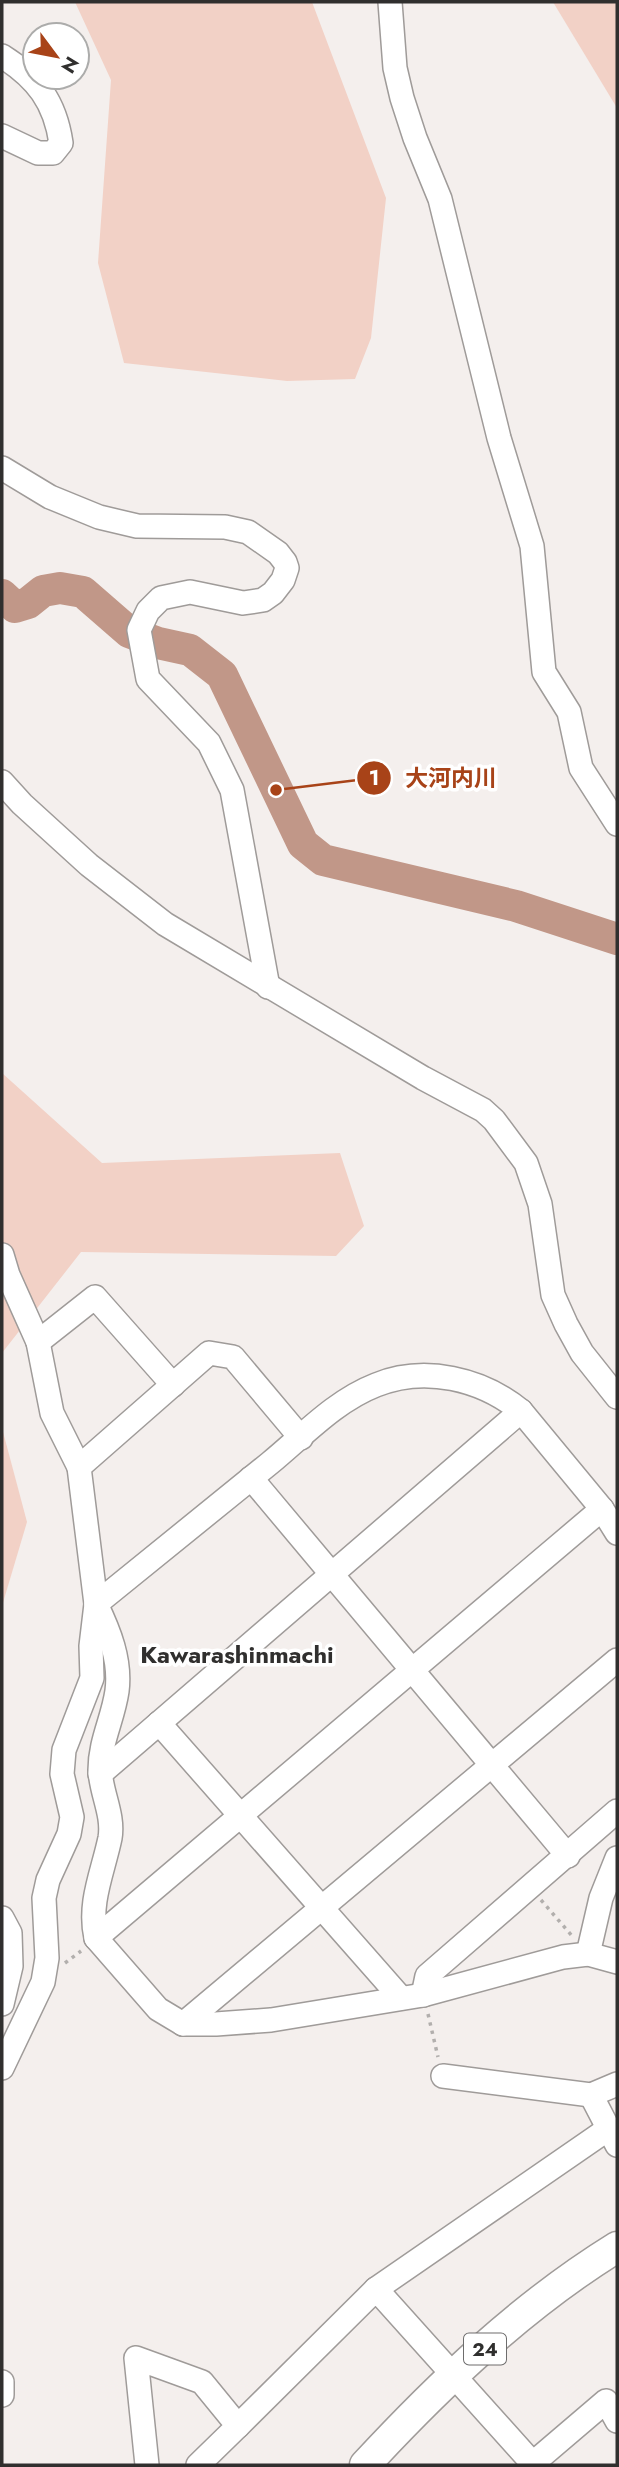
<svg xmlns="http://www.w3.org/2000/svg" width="619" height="2467" font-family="Jost,'Noto Sans JP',sans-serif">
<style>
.green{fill:#f2d1c6}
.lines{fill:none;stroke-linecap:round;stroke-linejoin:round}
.river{stroke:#c19788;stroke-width:32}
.minor-casing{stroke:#9f9b99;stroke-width:26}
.major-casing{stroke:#9f9b99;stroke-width:33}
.path{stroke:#b2afad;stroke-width:3.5;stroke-dasharray:3.5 5;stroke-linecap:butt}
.minor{stroke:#fff;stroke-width:23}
.major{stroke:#fff;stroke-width:30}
.labels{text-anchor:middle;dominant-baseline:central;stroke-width:7;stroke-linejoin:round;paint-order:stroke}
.shield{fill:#fff;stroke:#6e6d6d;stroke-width:2}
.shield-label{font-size:19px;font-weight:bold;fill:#302f2e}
.quarter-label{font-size:24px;font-weight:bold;fill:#302f2e;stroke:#fff}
.leader{fill:none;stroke:#a84318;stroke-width:2.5}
.callout-dot{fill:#a84318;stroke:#fff;stroke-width:2.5}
.mark-label{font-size:21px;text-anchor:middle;font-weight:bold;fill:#fff}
.callout-label{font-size:23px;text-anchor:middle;font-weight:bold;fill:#a84318;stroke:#fff;stroke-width:7;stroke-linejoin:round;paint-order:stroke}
</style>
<rect width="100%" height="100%" fill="#f4efed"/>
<g class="green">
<polygon points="75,2 312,2 386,198 371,338 355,379 287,381 124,363 98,263 111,80"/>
<polygon points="553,2 617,2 617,108"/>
<polygon points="2,1073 102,1163 340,1153 364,1226 336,1256 81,1252 2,1353"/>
<polygon points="2,1428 27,1522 2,1606"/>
</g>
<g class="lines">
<polyline class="river" points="2,595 15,607 28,603 43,591 60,588 83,592 129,632 158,643 190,650 222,675 303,844 323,860 516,906 617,939"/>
<defs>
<g id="minor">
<polyline points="390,2 395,68 402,98 415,138 440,199 499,438 532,546 544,672 569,712 581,768 617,824"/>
<path d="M 2,56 C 37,78 55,102 61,143 L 53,153 L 38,153 L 2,136"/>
<polyline points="2,468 50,497 99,517 137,526 225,527 248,532 278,553 285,562 287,568 283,580 273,593 263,600 243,603 190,592 161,598 148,611 139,630 148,679 209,743 232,790 268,987"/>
<polyline points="2,782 22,804 89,865 165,924 423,1078 483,1110 494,1120 526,1163 540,1204 553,1295 566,1324 582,1353 617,1397"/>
<polyline points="2,1255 8,1275 38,1342 52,1413 79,1467"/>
<polyline points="38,1342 95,1297 173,1385"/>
<polyline points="251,1478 568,1856"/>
<path d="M 96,1604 C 109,1631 121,1660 117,1691 C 113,1719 100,1741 100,1770 C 101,1793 114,1815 110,1838 C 103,1872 88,1903 96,1938 L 158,2009 L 183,2024 L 216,2024 L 271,2020 L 423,1995 L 563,1957 L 588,1954 L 617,1962"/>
<path d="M 96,1604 C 154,1557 212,1510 270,1463 C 304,1435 335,1401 376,1385 C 425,1365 482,1379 521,1411 L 602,1509 L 617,1533"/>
<polyline points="159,1723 401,1998"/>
<polyline points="100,1774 521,1411"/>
<polyline points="2,1918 10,1933 11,1966 2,2004"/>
<polyline points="96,1938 602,1509"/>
<polyline points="588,1954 601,1898 617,1858"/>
<polyline points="423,1995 427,1976 617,1811"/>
<polyline points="183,2024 617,1660"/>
<polyline points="2,2068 43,1982 47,1958 44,1898 48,1880 69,1834 72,1817 62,1774 64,1750 92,1678 91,1646 96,1604 79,1467 209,1353 233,1357 301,1438"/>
<polyline points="443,2076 591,2095 617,2084"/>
<polyline points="591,2095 617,2145"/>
<polyline points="376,2289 608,2129"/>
<polyline points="2,2382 2,2395"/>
<polyline points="238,2426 376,2289 534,2465"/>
<polyline points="147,2465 136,2358 202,2382 238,2426 198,2465"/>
<polyline points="531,2465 606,2401 617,2421"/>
</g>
<path id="major" d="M 365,2465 C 440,2384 523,2305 617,2247"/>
</defs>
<use href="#minor" class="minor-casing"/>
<use href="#major" class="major-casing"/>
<g class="path">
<polyline points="541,1900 573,1937"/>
<polyline points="65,1963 81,1951"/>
<polyline points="428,2014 438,2057"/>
</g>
<use href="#minor" class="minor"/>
<use href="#major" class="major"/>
</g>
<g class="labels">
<rect class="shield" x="464" y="2333.5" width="42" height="31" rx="5"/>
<g class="shield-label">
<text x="485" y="2349">24</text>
</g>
<g class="quarter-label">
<text x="237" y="1654">Kawarashinmachi</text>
</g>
</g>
<path class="leader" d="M276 790L374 778"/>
<g class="callout-dot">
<circle cx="276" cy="790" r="7"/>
<circle cx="374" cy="778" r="18"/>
</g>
<g class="mark-label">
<text x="374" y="785">1</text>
</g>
<g class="callout-label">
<text x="451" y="786">大河内川</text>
</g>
<rect width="619" height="2467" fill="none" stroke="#302f2e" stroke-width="7"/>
<g transform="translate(56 56) rotate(122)"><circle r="33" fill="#ffffff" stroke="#acacab" stroke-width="2"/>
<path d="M0-5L12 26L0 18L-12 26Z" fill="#a84318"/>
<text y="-10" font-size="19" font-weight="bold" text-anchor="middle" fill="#302f2e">N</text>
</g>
</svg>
